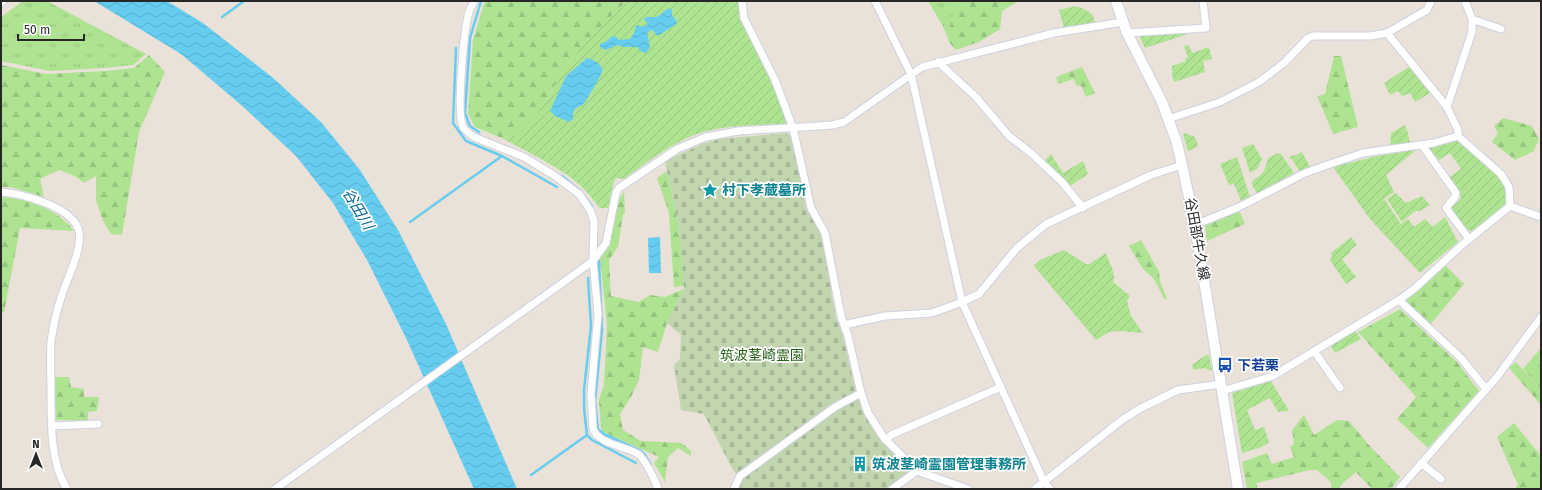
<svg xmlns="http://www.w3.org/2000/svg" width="1542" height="490" font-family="'Fira Sans','Noto Sans JP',sans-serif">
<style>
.grass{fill:url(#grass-tufts)}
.forest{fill:url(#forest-firs)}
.cemetery{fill:url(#cemetery-stones)}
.garden{fill:url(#garden-furrows)}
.water{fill:url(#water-waves)}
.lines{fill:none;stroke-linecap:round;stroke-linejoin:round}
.stream{stroke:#67cdf0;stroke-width:2.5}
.minor-casing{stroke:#cdd1e1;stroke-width:9}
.secondary-casing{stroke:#cdd1e1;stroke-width:12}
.minor{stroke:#fff;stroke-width:7}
.secondary{stroke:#fff;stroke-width:10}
.labels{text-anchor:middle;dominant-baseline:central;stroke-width:3.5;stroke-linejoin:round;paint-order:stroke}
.culture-label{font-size:14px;font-weight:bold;fill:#0d838f;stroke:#fff;text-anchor:start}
.street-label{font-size:14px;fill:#272727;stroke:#fff}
.park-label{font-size:14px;fill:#286417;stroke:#fff}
.transit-label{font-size:14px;font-weight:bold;fill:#164399;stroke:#fff;text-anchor:start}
.water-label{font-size:15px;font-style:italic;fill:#0a6898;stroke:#fff}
</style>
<defs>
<pattern id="grass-tufts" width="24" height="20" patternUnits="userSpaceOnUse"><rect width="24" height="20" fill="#aee392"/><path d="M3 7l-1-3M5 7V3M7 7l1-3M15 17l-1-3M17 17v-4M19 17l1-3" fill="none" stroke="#96c37e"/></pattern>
<pattern id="forest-firs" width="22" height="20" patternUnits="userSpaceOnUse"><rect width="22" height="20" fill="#aee392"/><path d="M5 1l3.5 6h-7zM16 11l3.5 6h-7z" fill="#96c37e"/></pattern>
<pattern id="cemetery-stones" width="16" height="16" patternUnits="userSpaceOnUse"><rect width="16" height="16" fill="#c1d5af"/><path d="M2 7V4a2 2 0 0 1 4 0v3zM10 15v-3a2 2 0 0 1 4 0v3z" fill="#a6b797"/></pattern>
<pattern id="garden-furrows" width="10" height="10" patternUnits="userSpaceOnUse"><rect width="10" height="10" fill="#aee392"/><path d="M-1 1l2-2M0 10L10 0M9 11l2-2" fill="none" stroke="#96c37e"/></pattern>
<pattern id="water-waves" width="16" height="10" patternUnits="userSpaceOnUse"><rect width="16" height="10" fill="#67cdf0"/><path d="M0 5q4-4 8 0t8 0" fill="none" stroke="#59b0ce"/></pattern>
</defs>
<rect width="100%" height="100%" fill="#eae2d8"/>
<g class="grass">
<polygon points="23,1 47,1 146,54 133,65 105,68 50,71 1,61 1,17"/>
<polygon points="928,1 959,1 948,30 949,42 944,28"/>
<polygon points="1541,348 1541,390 1523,369"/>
</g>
<g class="forest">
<polygon points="485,1 627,1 588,39 563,70 548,97 525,131 504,139 475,127 468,114 473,40"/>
<polygon points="959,1 1019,1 1002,11 1000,29 979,42 956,50 949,42 948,30"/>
<polygon points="149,55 165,72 139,132 122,235 111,234 103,221 96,200 96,176 84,183 75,176 59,170 40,179 44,197 11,187 1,187 1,65 46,74 105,71 134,68"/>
<polygon points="1334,56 1341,56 1358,127 1333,134 1317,96 1325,94"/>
<polygon points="1082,67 1095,93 1086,97 1081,86 1076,85 1074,79 1058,84 1056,77"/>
<polygon points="1503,118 1532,126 1539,139 1534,151 1515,160 1492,142 1498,133 1494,126"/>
<polygon points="667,171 679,227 684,286 674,287 669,213 657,178"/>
<polygon points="624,192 625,213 623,215 618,247 609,260 611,296 639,302 650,295 665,297 684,289 667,323 658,352 643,347 639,380 631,397 620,414 623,430 641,441 682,443 691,451 691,456 678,448 668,457 665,482 654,463 659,457 603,432 601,427 599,400 604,385 607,325 600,258 609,245 619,200"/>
<path d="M 1,197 C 26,198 60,210 74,231 L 20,228 L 4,313 L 1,311 Z"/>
<polygon points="1239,210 1245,224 1207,241 1205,225"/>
<polygon points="1141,240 1159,272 1160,281 1167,299 1165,300 1154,279 1143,269 1129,246"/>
<polygon points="1444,264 1464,284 1430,325 1404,301 1425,284"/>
<polygon points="1400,309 1457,362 1479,391 1428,448 1397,419 1416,397 1358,332"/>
<polygon points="1516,362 1541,390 1541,405 1509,368"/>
<polygon points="54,377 69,377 71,387 84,389 84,397 99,397 97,411 88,412 88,421 56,420"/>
<polygon points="1304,415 1314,435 1337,420 1349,421 1368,444 1400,477 1391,489 1372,489 1356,472 1342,484 1339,489 1331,489 1331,482 1317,470 1310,470 1256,483 1258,489 1247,489 1242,462 1267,453 1272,464 1294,457 1290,447 1294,444 1292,430"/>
<polygon points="1514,423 1541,456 1541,489 1515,489 1518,485 1497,437"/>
</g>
<polygon class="cemetery" points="786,133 792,137 806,208 821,234 836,317 843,336 855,388 869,421 888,446 911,469 911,472 887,489 737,489 741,480 733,470 704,414 681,410 674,365 680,359 681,335 667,323 684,289 679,227 665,161 702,144 719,139"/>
<g class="garden">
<path d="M 627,1 L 739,1 L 741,20 L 773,83 L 789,124 C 760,125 728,124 700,133 C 673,142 647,162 624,179 L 616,178 L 614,181 L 608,208 L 600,208 C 594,202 590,195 584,189 C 566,170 527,152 504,139 L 525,131 L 548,97 L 563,70 L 588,39 Z"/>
<path d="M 1076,6 C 1086,10 1095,12 1095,24 L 1064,28 L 1059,10 Z"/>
<polygon points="1188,32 1185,35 1145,48 1139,35"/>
<polygon points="1189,45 1192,53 1209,47 1212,59 1203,61 1205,72 1174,82 1172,75 1172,66 1186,61 1185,59 1188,57 1184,46"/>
<polygon points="1409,67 1430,93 1415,102 1410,93 1402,96 1398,91 1390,95 1384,83"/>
<polygon points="1405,125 1408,133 1410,144 1390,147 1391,133"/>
<polygon points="1185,133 1195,137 1198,145 1195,148 1188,151 1183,134"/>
<polygon points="1458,140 1502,180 1506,190 1507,204 1473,232 1469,230 1466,231 1450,209 1461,199 1461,196 1450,177 1461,169 1450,153 1439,160 1428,147"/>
<polygon points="1253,144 1262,159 1257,169 1250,173 1242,148"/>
<polygon points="1416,150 1386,175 1394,192 1384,199 1401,224 1408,219 1414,227 1425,219 1433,227 1445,217 1458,242 1420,273 1370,219 1333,167 1377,156"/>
<polygon points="1302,152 1310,167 1299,171 1292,159 1289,158 1290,156 1296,155"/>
<path d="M 1278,153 L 1281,154 L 1294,173 L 1257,194 L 1252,184 L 1253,180 C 1264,174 1265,170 1268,158 Z"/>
<polygon points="1051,154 1063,173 1083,161 1088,174 1070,186 1044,161"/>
<polygon points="1237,157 1250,197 1241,201 1234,184 1229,185 1220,164"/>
<polygon points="1396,193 1406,203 1422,196 1430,205 1420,211 1415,211 1402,222 1387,199"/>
<polygon points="1351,237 1357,245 1350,250 1350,253 1342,259 1356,277 1346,284 1330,260 1332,257 1331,253"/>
<path d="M 1064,250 L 1086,264 L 1089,264 L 1106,253 C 1108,261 1117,274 1113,282 L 1130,296 L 1127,301 L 1131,316 L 1143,333 L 1119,331 L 1109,332 L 1096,340 L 1034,266 L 1040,260 Z"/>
<polygon points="1355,331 1361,339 1335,353 1331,346"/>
<polygon points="1206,355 1209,355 1212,371 1204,368 1194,370 1192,365"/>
<polygon points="1271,381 1289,411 1278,412 1270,398 1247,410 1255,430 1264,427 1269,442 1262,447 1242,453 1232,393"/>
</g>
<g class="water">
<polygon points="94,1 167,1 203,23 272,77 321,122 360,170 398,230 446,324 517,489 474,489 406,338 367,260 333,203 296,156 240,104 181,54"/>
<polygon points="669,8 672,10 672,15 677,22 676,24 658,36 652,30 647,32 650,47 646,53 642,52 637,47 623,47 618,45 605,50 600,47 600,44 607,41 612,36 618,38 618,40 630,39 634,33 636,27 637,25 643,27 648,24 644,19 646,17 657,17"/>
<path d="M 587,58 C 594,60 600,63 603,70 C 598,81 591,92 585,102 C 580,109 572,105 573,119 L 569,122 L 555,116 L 550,111 L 566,76 Z"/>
<polygon points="660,237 661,273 649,273 648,238"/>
</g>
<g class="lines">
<g class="stream">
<polyline points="222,17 244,1"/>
<polyline points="456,48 453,123 466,141 502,156 557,187"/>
<polyline points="479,132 470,126 465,113 470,38 481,1"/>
<polyline points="562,176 580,191 592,206"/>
<polyline points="410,222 502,156"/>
<polyline points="599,261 602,330 595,401 598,429 604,434 641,451 645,455 651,465"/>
<polyline points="588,278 591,326 584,390 584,408 587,435 592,440 636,463"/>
<polyline points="531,475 587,435"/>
</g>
<defs>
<g id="minor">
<path d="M 474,1 C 473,5 470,8 469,12 C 464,29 456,113 463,127 C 466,131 470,134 474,137 L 524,157 L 555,176 L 579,194 L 590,210 L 594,221 L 593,261 L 598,314 L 591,394 L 593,428 C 597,444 625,446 638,454 C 645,459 655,480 658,489"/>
<polyline points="742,1 744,18 775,80 793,128 811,208 825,233 841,316 848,336 861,393 868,413 884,438 917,471 968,489"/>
<polyline points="875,1 911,74 962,302 1044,482 1050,489"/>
<polyline points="1465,1 1472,19 1501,29"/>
<polyline points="1,3 3,1"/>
<polyline points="1127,33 1206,28 1203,1"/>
<polyline points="1387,33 1447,107 1458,130 1458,136 1501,174 1509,187 1510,206"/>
<polyline points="938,62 976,97 1009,136 1031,153 1062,182 1083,208"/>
<polyline points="1447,107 1472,32 1472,19"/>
<polyline points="1168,119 1220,102 1259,82 1284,63 1308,38 1313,36 1371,36 1387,33 1427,10 1431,1"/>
<polyline points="1422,145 1456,193 1455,197 1446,208 1469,239"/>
<path d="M 1,192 C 23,194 69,206 78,228 C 85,246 66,280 61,298 C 56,312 53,327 51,342 C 50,358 51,375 51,391 C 51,421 50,463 67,489"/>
<polyline points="1510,206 1541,217"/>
<polyline points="1195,225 1239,207 1305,173 1330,164 1363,153 1434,143 1458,136"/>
<polyline points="1399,300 1460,357 1486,389"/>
<polyline points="844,325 885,316 932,313 962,302 979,294 1017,248 1046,224 1151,175 1182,165"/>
<polyline points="1314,351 1340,388"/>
<polyline points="1222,391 1273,376 1399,300 1414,289 1463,244 1510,206"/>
<polyline points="52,426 98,424"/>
<polyline points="886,440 891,435 1001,387"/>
<polyline points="1421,463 1441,479"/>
<polyline points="275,489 593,261 606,243 616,193 619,188 677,149 706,137 738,131 833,125 844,122 922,67 1054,33 1123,22"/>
<polyline points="734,489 740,476 835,407 861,393"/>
<polyline points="892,489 917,471"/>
<polyline points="1035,489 1122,420 1139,409 1178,390 1221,384"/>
<polyline points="1399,489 1497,377 1541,317"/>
</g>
<polyline id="secondary" points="1116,1 1127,33 1162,102 1177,143 1182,165 1195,225 1238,489"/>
</defs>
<use href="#minor" class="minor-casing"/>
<use href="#secondary" class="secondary-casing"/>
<use href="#minor" class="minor"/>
<use href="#secondary" class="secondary"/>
</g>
<defs>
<symbol id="sight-bare" viewBox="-9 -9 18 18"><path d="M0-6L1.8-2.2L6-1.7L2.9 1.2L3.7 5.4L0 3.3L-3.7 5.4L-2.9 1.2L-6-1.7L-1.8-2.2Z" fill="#0f9aa8" stroke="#fff" stroke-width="2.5" paint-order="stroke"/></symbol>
<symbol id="bus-bare" viewBox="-9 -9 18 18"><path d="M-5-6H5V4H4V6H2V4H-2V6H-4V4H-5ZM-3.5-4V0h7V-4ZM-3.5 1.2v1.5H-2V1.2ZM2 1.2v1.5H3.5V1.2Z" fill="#1a4fb4" stroke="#fff" stroke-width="2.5" paint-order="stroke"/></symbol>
<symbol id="building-bare" viewBox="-9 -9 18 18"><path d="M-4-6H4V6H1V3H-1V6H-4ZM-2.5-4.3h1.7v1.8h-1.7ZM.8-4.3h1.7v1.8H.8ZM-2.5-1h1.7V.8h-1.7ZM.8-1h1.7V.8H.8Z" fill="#0f9aa8" stroke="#fff" stroke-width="2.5" paint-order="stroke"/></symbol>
</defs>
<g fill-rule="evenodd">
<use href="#sight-bare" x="699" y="179" width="22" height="22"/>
<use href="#bus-bare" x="1214" y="354" width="22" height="22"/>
<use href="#building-bare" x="849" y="453" width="22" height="22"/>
</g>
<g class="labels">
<g class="culture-label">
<text x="722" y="190">村下孝蔵墓所</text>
<text x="872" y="464">筑波茎崎霊園管理事務所</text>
</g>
<g class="street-label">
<text transform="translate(1197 239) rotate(80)">谷田部牛久線</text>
</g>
<g class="park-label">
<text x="762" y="355">筑波茎崎霊園</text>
</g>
<g class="transit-label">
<text x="1237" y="365">下若栗</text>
</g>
<g class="water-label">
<text transform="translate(358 209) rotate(59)">谷田川</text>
</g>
</g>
<rect width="1542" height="490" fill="none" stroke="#272727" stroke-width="4"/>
<g transform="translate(36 454)" stroke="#ffffff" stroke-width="3" paint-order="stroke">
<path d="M0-3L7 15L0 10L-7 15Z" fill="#272727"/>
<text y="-6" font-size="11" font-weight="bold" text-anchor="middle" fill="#272727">N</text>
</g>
<path d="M18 34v6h66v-6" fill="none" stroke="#272727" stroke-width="2"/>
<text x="24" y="34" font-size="12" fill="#272727" stroke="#ffffff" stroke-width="3" paint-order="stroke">50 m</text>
</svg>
